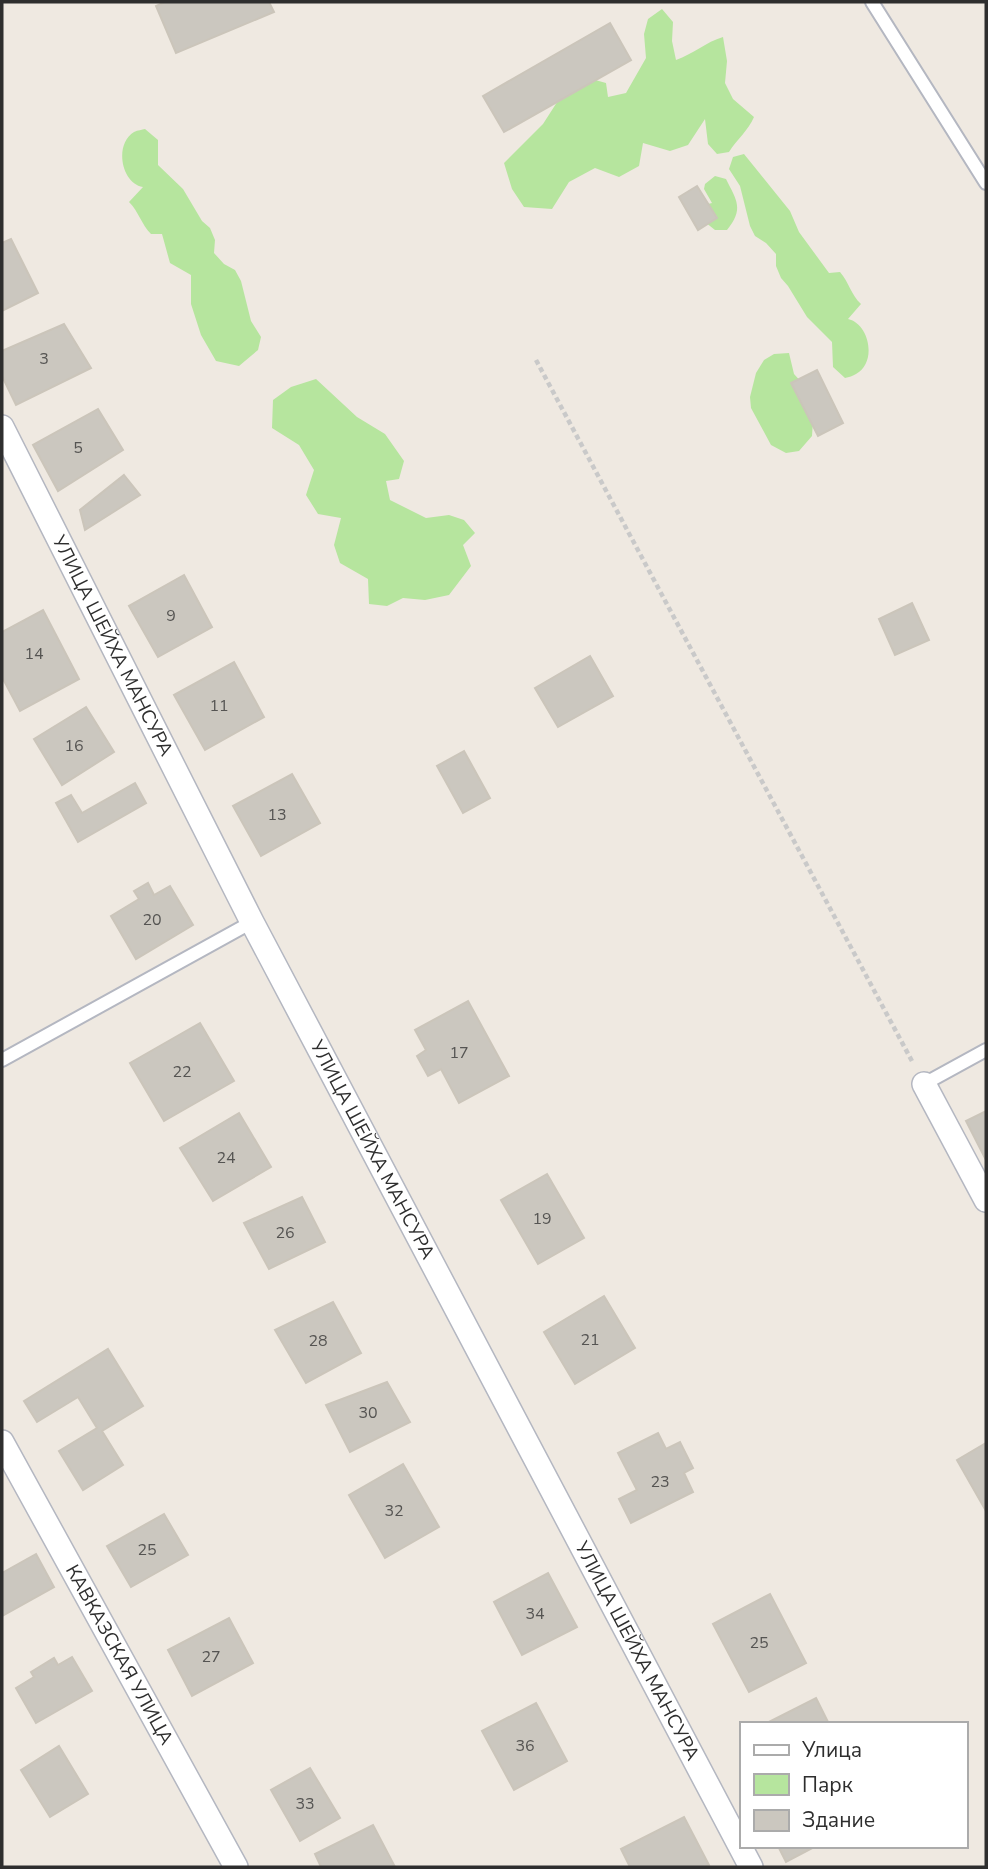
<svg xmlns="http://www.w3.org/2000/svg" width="988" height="1869" font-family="'Nunito Sans',sans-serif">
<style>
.green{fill:#b6e59e}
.building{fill:#cbc7bf;stroke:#cbc5ba;stroke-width:2}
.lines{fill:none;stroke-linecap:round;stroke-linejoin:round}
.lane-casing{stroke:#b4b7c1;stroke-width:16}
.street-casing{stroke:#b4b7c1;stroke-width:26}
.path{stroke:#c9c9c9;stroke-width:4.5;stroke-dasharray:5 3.5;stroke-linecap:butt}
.lane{stroke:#fff;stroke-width:12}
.street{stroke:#fff;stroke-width:23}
.labels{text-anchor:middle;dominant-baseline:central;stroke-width:5;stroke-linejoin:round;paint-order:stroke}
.number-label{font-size:16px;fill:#555452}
.street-label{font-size:19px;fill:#2e2e2e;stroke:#fff}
</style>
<rect width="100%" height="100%" fill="#efe9e1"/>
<g class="green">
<path d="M 662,9 L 673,22 L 672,41 L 676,60 C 693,54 706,42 723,37 L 727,61 L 725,83 L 733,99 L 754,117 C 748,131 737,139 729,152 L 717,154 L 708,144 L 705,119 L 688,145 L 670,151 L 643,143 L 639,166 L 619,177 L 595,168 L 569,182 L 552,209 L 524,207 L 512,189 L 504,163 L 543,124 L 561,96 L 588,78 L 606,83 L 608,97 L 626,93 L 646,58 L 644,34 L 648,19 Z"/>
<path d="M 145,129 L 158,140 L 158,165 L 183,189 L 202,221 L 210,228 L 215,240 L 214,253 L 224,264 L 235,270 L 241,281 L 251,321 L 261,337 L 258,350 L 239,366 L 216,361 L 201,335 L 191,304 L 191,275 L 170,263 L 162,234 L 151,234 C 141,224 139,212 129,202 L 143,187 C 121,183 114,144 134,132 C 138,130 142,130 145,129 Z"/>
<path d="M 744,154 L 790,211 L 799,232 L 829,273 L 840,272 C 849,282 851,295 861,304 L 848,319 C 870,324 877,363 856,374 C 853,376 849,377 845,378 L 833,367 L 832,342 L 807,317 L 788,286 L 781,278 L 776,266 L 776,254 L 766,243 L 755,236 L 750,226 L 740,186 L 729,169 L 733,157 Z"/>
<path d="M 715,176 L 726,179 C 737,201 744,209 727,230 L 715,230 L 705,222 L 704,205 L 712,203 L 704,189 L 705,184 Z"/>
<polygon points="789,353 794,374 803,384 813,421 812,436 799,451 786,453 771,445 751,408 750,397 756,373 764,360 774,354"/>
<polygon points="316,379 357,417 385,434 404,461 399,479 386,481 390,500 426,518 449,515 464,520 475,533 463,545 471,566 449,595 425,600 403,598 387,606 369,604 368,579 340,563 334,545 341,518 318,514 306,495 314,470 299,445 272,428 273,400 291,387"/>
</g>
<g class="building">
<polygon points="165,2 269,2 274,12 176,53 156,6"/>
<polygon points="610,23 631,60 504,132 483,96"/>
<polygon points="697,186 717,218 698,230 679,197"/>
<polygon points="11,239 38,293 2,311 2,243"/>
<polygon points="64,324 91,368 16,405 2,376 2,351"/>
<polygon points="817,370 843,423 818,436 791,383"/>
<polygon points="98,409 123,450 58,491 33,445"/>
<polygon points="124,475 140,495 85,530 80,510"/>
<polygon points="184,575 212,627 158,657 129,606"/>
<polygon points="912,603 929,640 895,655 879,619"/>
<polygon points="43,610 79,679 20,711 2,677 2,632"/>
<polygon points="590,656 613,696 558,727 535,688"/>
<polygon points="234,662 264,717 205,750 174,695"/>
<polygon points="86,707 114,752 62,785 34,739"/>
<polygon points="464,751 490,798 463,813 437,766"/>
<polygon points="292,774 320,823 261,856 233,806"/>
<polygon points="135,783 146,803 78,842 56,803 71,795 82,813"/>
<polygon points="148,883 154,895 170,886 193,925 136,959 111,916 139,899 134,891"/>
<polygon points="468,1001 509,1076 459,1103 441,1069 428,1076 417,1056 426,1050 415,1030"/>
<polygon points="200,1023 234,1081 164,1121 130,1063"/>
<polygon points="986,1111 986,1160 966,1121"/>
<polygon points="239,1113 271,1167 213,1201 180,1148"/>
<polygon points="547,1174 584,1238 538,1264 501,1200"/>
<polygon points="302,1197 325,1242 269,1269 244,1223"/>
<polygon points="604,1296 635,1348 575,1384 544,1332"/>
<polygon points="333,1302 361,1353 306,1383 275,1330"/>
<polygon points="108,1349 143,1406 102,1431 123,1465 83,1490 59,1451 97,1428 78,1397 37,1422 24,1401"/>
<polygon points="387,1382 410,1422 350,1452 326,1405"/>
<polygon points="658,1433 666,1449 680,1442 693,1468 684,1473 693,1492 631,1523 619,1499 637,1490 618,1453"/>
<polygon points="986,1443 986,1511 957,1460"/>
<polygon points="403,1464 439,1527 385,1558 349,1495"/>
<polygon points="164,1514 188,1555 131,1587 107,1546"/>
<polygon points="36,1554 54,1587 2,1616 2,1573"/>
<polygon points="548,1573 577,1627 522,1655 494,1602"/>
<polygon points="770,1594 806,1663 749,1692 713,1624"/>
<polygon points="229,1618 253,1663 192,1696 168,1650"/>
<polygon points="72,1657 92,1691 36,1723 16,1688 34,1677 31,1672 54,1658 58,1665"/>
<polygon points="816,1698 829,1724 765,1724"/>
<polygon points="536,1703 567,1761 514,1790 482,1731"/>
<polygon points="59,1746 88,1794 50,1817 21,1770"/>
<polygon points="310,1768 340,1818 300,1841 271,1790"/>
<polygon points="684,1817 709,1865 705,1867 630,1867 621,1849"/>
<polygon points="373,1825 395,1867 321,1867 315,1854"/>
<polygon points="778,1846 816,1846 786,1862"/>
</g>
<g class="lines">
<defs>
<g id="lane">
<polyline points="872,2 986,183"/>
<polyline points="2,1060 252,922"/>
<polyline points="924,1084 986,1050"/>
</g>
<g id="street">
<path id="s1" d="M 2,427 L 252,922 L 751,1867"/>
<polyline points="924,1084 986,1200"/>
<path id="s2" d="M 2,1442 L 236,1867"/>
</g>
</defs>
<use href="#lane" class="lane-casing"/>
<use href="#street" class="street-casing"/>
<polyline class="path" points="536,360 913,1063"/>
<use href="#lane" class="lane"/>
<use href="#street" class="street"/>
</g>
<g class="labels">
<g class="number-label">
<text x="44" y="359">3</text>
<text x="78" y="448">5</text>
<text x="171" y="616">9</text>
<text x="34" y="654">14</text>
<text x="219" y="706">11</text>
<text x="74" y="746">16</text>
<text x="277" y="815">13</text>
<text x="152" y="920">20</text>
<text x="459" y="1053">17</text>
<text x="182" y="1072">22</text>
<text x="226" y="1158">24</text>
<text x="542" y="1219">19</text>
<text x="285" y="1233">26</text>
<text x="590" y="1340">21</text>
<text x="318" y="1341">28</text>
<text x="368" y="1413">30</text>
<text x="660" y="1482">23</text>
<text x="394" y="1511">32</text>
<text x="147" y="1550">25</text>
<text x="535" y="1614">34</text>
<text x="759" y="1643">25</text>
<text x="211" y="1657">27</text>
<text x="525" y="1746">36</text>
<text x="305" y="1804">33</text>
</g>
<g class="street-label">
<text stroke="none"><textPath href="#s1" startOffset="245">УЛИЦА ШЕЙХА МАНСУРА</textPath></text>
<text stroke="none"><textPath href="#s1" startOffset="812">УЛИЦА ШЕЙХА МАНСУРА</textPath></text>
<text stroke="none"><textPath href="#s1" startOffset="1379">УЛИЦА ШЕЙХА МАНСУРА</textPath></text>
<text stroke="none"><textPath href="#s2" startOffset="243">КАВКАЗСКАЯ УЛИЦА</textPath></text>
</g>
</g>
<rect width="988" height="1869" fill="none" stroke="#2e2e2e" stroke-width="7"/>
<rect x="740" y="1722" width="228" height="126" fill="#ffffff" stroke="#ababab" stroke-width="2"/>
<rect x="754" y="1745" width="35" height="10" fill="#ffffff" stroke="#ababab" stroke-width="2"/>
<text x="802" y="1757" font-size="21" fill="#2e2e2e">Улица</text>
<rect x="754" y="1774" width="35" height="21" fill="#b6e59e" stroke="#ababab" stroke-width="2"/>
<text x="802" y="1792" font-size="21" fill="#2e2e2e">Парк</text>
<rect x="754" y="1810" width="35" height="21" fill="#cbc7bf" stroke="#ababab" stroke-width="2"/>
<text x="802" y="1827" font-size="21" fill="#2e2e2e">Здание</text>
</svg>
